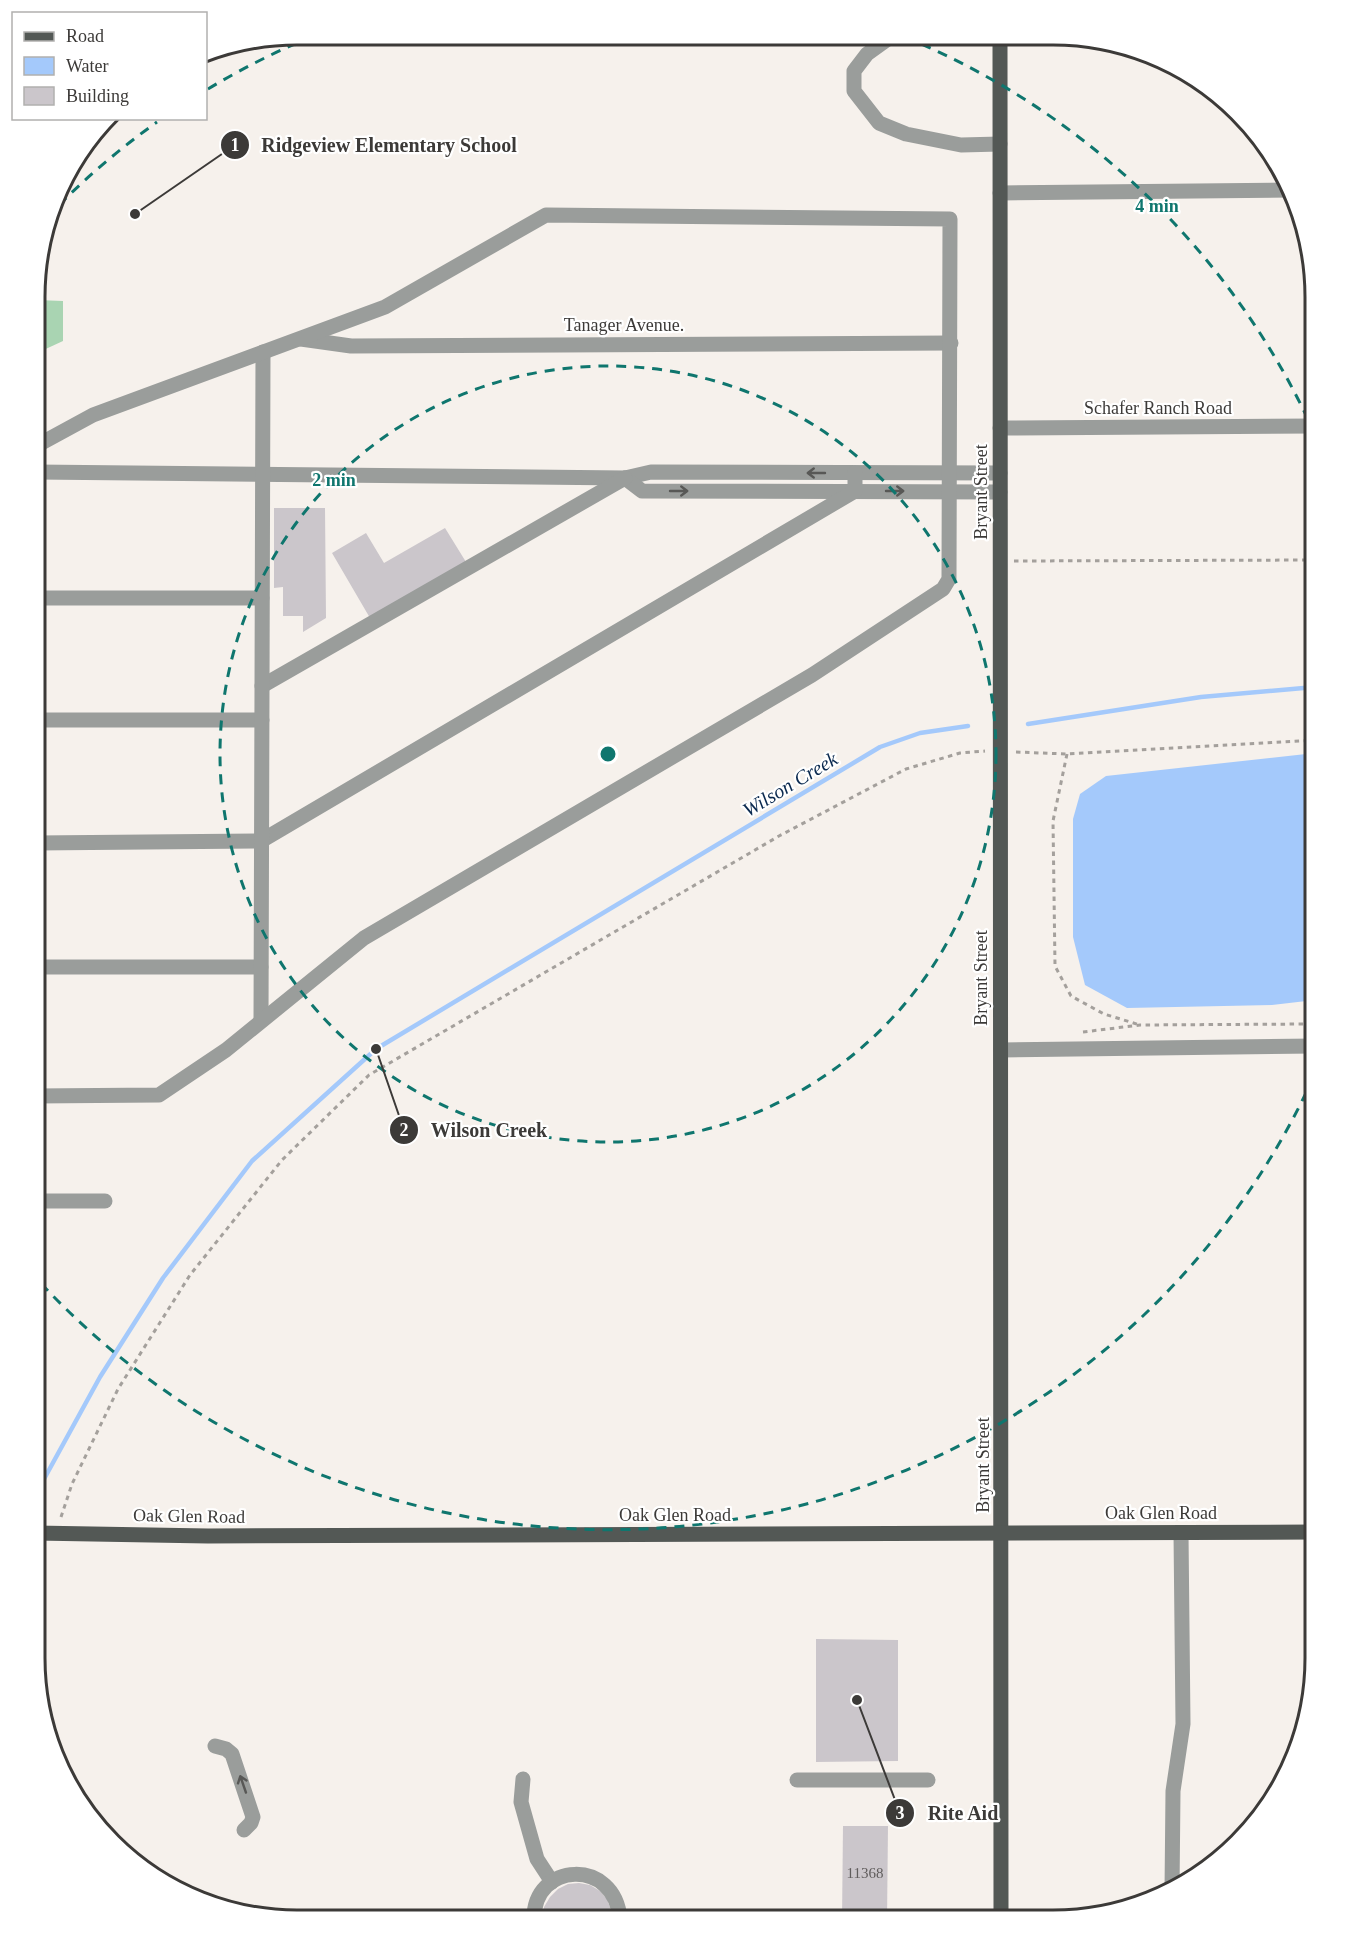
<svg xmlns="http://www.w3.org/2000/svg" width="1350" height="1955" font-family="Georgia,serif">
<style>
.green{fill:#a9d4b2}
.water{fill:#a4c9fb}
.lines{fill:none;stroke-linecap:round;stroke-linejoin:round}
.stream{stroke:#a4c9fb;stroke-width:4.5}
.building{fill:#cbc6cb}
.path{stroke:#a4a09c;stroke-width:3;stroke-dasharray:4.5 4.5;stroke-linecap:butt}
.minor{stroke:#9a9d9b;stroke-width:15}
.major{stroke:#535855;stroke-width:15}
.oneway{stroke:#585856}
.ring{fill:none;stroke:#0f766e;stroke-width:3;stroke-dasharray:10 8}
.labels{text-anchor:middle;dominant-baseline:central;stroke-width:4.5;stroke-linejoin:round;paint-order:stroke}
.number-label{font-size:15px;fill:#605d5d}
.street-label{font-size:18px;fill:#3c3a38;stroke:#fff}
.water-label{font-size:20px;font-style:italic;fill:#0a294f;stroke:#fff}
.rim{fill:none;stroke:#3c3a38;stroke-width:3}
.centre{fill:#0f766e;stroke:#fff;stroke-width:3}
.ring-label{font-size:18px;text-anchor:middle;font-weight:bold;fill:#0f766e;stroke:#fff;stroke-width:4.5;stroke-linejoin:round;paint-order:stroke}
.leader{fill:none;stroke:#3c3a38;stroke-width:2}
.callout-dot{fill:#3c3a38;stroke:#fff;stroke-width:2}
.mark-label{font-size:18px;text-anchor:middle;font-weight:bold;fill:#fff}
.callout-label{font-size:20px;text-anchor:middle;font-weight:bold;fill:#3c3a38;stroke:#fff;stroke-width:4.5;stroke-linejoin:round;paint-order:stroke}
</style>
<rect width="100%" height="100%" fill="#f6f1ec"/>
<polygon class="green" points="37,300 63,301 63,341 37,353"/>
<polygon class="water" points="1315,753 1315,1000 1272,1005 1127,1008 1085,985 1073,937 1073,819 1080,794 1106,776"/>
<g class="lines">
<g class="stream">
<polyline points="1028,724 1201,697 1315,687"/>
<polyline points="38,1490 100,1377 163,1278 252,1161 376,1049 880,747 920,733 968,726"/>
</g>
</g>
<g class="building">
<polygon points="274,508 325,508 326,618 303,632 303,616 283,616 283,587 274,588"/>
<polygon points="445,528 466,562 370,618 332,553 366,533 384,563"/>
<polygon points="816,1639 898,1640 898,1761 816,1762"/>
<polygon points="843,1826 888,1826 887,1920 842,1920"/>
<polygon points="579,1883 590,1885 600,1891 607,1899 611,1910 612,1919 543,1919 544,1907 550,1897 558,1889 568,1884"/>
</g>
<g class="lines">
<g class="path">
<polyline points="1014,561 1315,560"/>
<polyline points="1016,752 1067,754 1315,740"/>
<polyline points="1067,754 1053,821 1055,966 1071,996 1104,1014 1140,1025"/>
<polyline points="1083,1032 1140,1025 1306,1024 1315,1022"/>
<polyline points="61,1517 72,1484 118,1389 190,1275 282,1160 369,1075 779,836 906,769 960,753 985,751"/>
</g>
<g class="minor">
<polyline points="454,35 454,36"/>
<polyline points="892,36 867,54 854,71 854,91 879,123 906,134 961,145 1000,144"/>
<polyline points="228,46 229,47"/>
<polyline points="1000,193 1291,190"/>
<polyline points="301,339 351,346 951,343"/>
<polyline points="1000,428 1315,426"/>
<polyline points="36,472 625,478 651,472 1000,473"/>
<polyline points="625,478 642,491 1000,492"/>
<polyline points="36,598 262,598"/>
<polyline points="262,686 625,478"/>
<polyline points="36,720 262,720"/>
<polyline points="36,843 261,841 855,491 855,473"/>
<polyline points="36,967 261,967"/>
<polyline points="261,1021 263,352"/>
<polyline points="1001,1050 1315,1046"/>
<polyline points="35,1096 159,1095 226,1050 364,938 812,675 943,589 949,579 950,219 546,215 385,307 93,415 36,446"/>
<polyline points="35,1201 105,1201"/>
<polyline points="215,1746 226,1749 232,1754 253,1817 251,1823 244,1830"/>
<polyline points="523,1779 521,1802 537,1859 552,1882"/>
<polyline points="797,1780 928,1780"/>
<polyline points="1172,1891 1173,1791 1183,1724 1181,1533"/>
<path d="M 534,1919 C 533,1862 615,1857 620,1919"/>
</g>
<g class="major">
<path d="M 1000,37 C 1000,664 1004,1292 1001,1920"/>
<polyline points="35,1533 208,1536 1315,1532"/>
</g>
</g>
<defs><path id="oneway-shaft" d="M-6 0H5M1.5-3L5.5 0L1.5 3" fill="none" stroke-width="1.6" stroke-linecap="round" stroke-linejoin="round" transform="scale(1.5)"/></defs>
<g class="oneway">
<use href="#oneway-shaft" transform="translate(816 473) rotate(-180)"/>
<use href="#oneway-shaft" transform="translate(679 491)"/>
<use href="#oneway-shaft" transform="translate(895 491)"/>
<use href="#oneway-shaft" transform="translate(243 1784) rotate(-109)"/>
</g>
<g class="ring">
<circle cx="608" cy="754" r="388"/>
<path d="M1314 1076A776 776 0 0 1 36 1278M59 205A776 776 0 0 1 157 122M208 89A776 776 0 0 1 311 37M905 37A776 776 0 0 1 1314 432"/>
</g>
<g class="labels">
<g class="number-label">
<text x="865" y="1873">11368</text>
</g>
<g class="street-label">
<text x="624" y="325">Tanager Avenue.</text>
<text x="1158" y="408">Schafer Ranch Road</text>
<text transform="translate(981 492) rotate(-90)">Bryant Street</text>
<text transform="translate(981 978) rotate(-90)">Bryant Street</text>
<text transform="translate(983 1465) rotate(-90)">Bryant Street</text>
<text x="1161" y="1513">Oak Glen Road</text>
<text x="675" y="1515">Oak Glen Road</text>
<text transform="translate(189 1516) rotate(1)">Oak Glen Road</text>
</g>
<g class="water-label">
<text transform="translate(790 784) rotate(-31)">Wilson Creek</text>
</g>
</g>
<path d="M0 0H1350V1955H0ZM297 45H1053A252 252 0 0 1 1305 297V1658A252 252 0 0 1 1053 1910H297A252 252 0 0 1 45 1658V297A252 252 0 0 1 297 45Z" fill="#fff" fill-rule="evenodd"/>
<path class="rim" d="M297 45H1053A252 252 0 0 1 1305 297V1658A252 252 0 0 1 1053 1910H297A252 252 0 0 1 45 1658V297A252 252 0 0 1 297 45Z"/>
<circle cx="608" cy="754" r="9" class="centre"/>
<g class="ring-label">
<text x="1157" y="212">4 min</text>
<text x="334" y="486">2 min</text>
</g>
<path class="leader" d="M135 214L235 145M376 1049L404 1130M857 1700L900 1813"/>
<g class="callout-dot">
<circle cx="135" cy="214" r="6"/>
<circle cx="376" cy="1049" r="6"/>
<circle cx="857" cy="1700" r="6"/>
<circle cx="235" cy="145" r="15"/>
<circle cx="404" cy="1130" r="15"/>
<circle cx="900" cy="1813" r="15"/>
</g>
<g class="mark-label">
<text x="235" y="151">1</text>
<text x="404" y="1136">2</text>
<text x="900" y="1819">3</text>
</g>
<g class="callout-label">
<text x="389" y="152">Ridgeview Elementary School</text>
<text x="489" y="1137">Wilson Creek</text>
<text x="963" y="1820">Rite Aid</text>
</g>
<rect x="12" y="12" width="195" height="108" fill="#ffffff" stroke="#b1b0af" stroke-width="1.5"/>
<rect x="24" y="32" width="30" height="9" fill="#535855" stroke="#b1b0af" stroke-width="1.5"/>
<text x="66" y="42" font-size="18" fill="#3c3a38">Road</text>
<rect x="24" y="57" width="30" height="18" fill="#a4c9fb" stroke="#b1b0af" stroke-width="1.5"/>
<text x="66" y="72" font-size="18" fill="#3c3a38">Water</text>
<rect x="24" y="87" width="30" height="18" fill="#cbc6cb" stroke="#b1b0af" stroke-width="1.5"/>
<text x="66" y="102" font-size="18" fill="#3c3a38">Building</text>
</svg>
